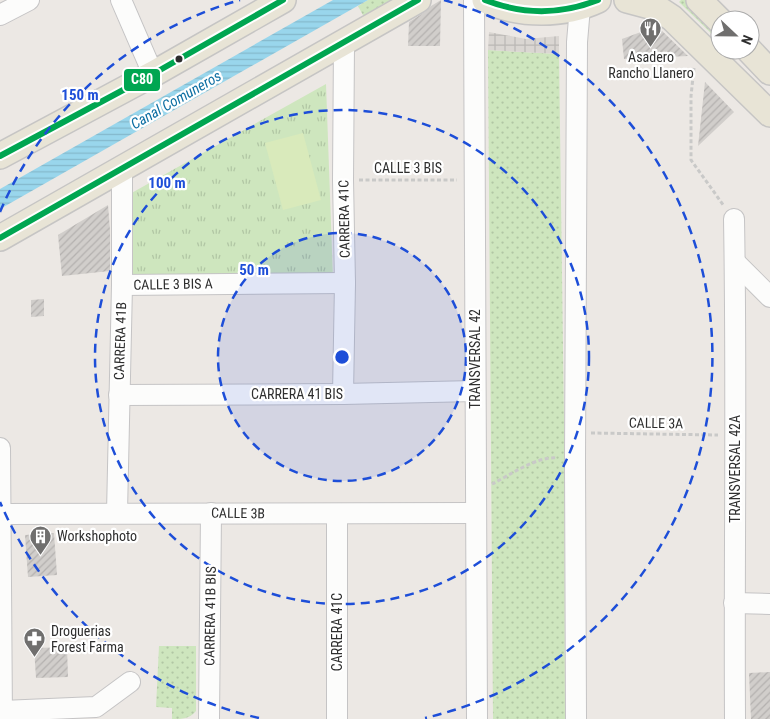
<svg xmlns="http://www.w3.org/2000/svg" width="770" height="719" font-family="'Roboto Condensed',sans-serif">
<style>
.grass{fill:url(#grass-dots)}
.park{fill:url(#park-tufts)}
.pitch{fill:#d9eabb}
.plaza{fill:url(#plaza-grid)}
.water{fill:url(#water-rules)}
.building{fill:url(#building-hatch)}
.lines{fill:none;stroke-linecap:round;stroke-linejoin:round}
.minor-casing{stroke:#c5c4c5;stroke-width:22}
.major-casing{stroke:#c6c5c4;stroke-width:28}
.path{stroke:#c9c9c8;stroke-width:3;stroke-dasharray:4 2.5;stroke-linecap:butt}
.minor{stroke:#fcfcfb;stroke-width:20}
.major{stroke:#e8e4d6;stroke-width:25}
.bus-1-casing{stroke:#fff;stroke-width:10}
.bus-1{stroke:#00a651;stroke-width:6}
.ring{fill:none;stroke:#1d4ed8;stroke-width:2.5;stroke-dasharray:9 6}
.bus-dot{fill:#2e2e2e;stroke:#fff;stroke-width:2}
.labels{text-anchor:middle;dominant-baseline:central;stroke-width:4.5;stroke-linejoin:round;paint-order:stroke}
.poi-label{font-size:14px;fill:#2e2e2e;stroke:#fff;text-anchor:start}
.street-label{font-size:14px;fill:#2e2e2e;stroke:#fff}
.water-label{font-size:15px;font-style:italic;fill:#0d6fa3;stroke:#fff}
.centre{fill:#1d4ed8;stroke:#fff;stroke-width:2.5}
.ring-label{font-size:15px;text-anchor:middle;font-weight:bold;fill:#1d4ed8;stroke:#fff;stroke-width:4.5;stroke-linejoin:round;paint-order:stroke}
.line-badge{stroke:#fff;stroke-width:2}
.badge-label{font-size:14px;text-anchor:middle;font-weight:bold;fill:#fff}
</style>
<defs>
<pattern id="grass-dots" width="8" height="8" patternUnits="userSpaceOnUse" patternTransform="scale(1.25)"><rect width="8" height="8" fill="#cee6be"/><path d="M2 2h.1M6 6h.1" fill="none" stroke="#b1c6a4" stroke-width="1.8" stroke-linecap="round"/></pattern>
<pattern id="park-tufts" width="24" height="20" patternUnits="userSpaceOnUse" patternTransform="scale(1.25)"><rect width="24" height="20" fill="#cee6be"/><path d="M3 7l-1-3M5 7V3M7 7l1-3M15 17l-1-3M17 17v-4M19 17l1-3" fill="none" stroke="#b1c6a4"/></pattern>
<pattern id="plaza-grid" width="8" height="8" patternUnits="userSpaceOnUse" patternTransform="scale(1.25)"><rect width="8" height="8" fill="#dad6d2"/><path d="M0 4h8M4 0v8" fill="none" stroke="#bbb8b5"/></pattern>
<pattern id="water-rules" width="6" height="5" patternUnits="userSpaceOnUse" patternTransform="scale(1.25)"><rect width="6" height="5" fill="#99d6ec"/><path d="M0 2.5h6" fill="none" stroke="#84b8cb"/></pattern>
<pattern id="building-hatch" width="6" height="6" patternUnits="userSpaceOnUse" patternTransform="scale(1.25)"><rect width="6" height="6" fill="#d1cecb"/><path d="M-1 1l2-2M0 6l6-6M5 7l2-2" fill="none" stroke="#b4b1af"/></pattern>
</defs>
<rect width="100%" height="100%" fill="#ece8e4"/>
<g class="grass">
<polygon points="368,0 396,0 364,17 358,6"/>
<polygon points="681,0 685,0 720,34 720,42 679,2"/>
<polygon points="488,50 559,54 564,421 565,719 493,719"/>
<path d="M 159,646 L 196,646 L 196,711 C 189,719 183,719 172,719 L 172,708 L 156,707 Z"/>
</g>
<polygon class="park" points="326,84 333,279 129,279 128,195"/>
<polygon class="pitch" points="303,133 321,200 283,210 265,143"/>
<polygon class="plaza" points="489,32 526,39 559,36 559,54 488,50"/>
<polygon class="water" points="333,0 368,0 0,209 0,189"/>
<g class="building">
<polygon points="441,0 440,46 408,46 409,22 425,12 431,6"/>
<polygon points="657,26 688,56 624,59 622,39"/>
<polygon points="705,82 734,112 698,146"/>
<polygon points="108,205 110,230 110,271 62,276 58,235"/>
<polygon points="44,299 44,316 31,317 31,300"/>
<polygon points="54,533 57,575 28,577 25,535"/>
<polygon points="67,647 68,677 36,678 34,648"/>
<polygon points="770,672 770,719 751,719 749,673"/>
</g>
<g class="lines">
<defs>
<g id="minor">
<polyline points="121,0 153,74"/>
<polyline points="474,0 477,719"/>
<polyline points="0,15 29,0"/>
<path d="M 734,219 C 737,385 734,552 735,719"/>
<polyline points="735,262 770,297"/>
<polyline points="122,285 345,283"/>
<polyline points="343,394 345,283 343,180 344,44"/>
<polyline points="119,395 343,394 475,391"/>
<polyline points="0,448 2,719"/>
<polyline points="117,513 122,285 122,169"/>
<polyline points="0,514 476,513"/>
<polyline points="337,514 337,719"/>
<polyline points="734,603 770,604"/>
<polyline points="2,711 96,707 130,682"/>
<polyline points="209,719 211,513"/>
<polyline points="576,719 575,460 577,42 580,7"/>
</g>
<g id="major">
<path d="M 485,0 C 519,16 564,16 598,0"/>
<polyline points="627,0 657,8 672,18 770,114"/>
<polyline points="699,0 720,21"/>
<polyline points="749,50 770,72"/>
<polyline points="0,156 153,74 283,0"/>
<polyline points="0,238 418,0"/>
</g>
</defs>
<use href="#minor" class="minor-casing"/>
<use href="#major" class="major-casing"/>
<g class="path">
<polyline points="694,68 691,96 691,160 724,206"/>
<polyline points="359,180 457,180"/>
<polyline points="591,433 718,435"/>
<path d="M 492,484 C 510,475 537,456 557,458"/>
</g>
<use href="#minor" class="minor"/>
<use href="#major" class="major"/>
<defs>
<g id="bus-1">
<path d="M 485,0 C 523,15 560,15 598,0"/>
<polyline points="0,156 153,74 283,0"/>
<polyline points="0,238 418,0"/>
</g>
</defs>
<use href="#bus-1" class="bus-1-casing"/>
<use href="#bus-1" class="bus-1"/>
</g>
<circle cx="342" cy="357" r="124" fill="#1d4ed8" fill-opacity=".12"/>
<g class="ring">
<circle cx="342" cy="357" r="124"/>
<circle cx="342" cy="357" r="247"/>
<path d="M259 718A371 371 0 0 1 0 502M0 212A371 371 0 0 1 240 0M444 0A371 371 0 0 1 425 718"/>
</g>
<defs>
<symbol id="restaurant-pin" viewBox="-11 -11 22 30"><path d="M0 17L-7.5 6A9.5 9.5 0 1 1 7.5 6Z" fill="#706f6e" stroke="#fff"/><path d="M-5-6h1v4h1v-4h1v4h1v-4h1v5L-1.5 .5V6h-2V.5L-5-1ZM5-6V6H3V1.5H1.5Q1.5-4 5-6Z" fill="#fff"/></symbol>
<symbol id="building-pin" viewBox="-11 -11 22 30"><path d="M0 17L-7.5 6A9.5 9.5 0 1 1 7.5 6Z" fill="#706f6e" stroke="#fff"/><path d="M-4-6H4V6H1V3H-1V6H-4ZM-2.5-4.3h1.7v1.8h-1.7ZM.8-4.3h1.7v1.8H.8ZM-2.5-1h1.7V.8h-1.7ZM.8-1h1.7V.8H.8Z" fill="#fff"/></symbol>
<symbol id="pharmacy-pin" viewBox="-11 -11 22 30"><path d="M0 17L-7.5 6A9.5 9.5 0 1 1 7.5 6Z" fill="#706f6e" stroke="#fff"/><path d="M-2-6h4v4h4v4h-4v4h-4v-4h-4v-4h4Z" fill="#fff"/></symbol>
</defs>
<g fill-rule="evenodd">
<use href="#restaurant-pin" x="638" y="16" width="25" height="34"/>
<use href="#building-pin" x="28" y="524" width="25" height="34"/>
<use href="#pharmacy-pin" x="22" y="626" width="25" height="34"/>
</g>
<circle class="bus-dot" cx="179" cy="59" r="4.5"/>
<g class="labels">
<g class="poi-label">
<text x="651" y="57" text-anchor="middle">Asadero<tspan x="651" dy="16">Rancho Llanero</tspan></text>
<text x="57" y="536">Workshophoto</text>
<text x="51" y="631">Droguerias<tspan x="51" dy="16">Forest Farma</tspan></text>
</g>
<g class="street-label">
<text x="408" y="168">CALLE 3 BIS</text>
<text transform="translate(344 219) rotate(-91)">CARRERA 41C</text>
<text transform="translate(173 284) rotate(-1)">CALLE 3 BIS A</text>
<text transform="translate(120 341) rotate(-88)">CARRERA 41B</text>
<text transform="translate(475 359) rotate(-90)">TRANSVERSAL 42</text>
<text x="297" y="394">CARRERA 41 BIS</text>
<text transform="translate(656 423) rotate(1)">CALLE 3A</text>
<text transform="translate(735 469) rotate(-90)">TRANSVERSAL 42A</text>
<text transform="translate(238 513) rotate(1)">CALLE 3B</text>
<text transform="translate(210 616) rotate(-89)">CARRERA 41B BIS</text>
<text transform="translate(337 632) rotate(-90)">CARRERA 41C</text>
</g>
<g class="water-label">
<text transform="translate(176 100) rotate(-30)">Canal Comuneros</text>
</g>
</g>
<circle cx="342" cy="357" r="8" class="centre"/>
<g class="ring-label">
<text x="80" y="100">150 m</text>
<text x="167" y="188">100 m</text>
<text x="254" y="275">50 m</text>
</g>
<rect class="line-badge" x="123" y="68" width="38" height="24" rx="5" fill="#00a651"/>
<g class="badge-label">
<text x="142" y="84">C80</text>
</g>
<g transform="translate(735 35) rotate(112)"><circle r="24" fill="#ffffff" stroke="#ababab"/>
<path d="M0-4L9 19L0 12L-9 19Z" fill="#706f6e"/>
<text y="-8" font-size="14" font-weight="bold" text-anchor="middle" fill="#2e2e2e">N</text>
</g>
</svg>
